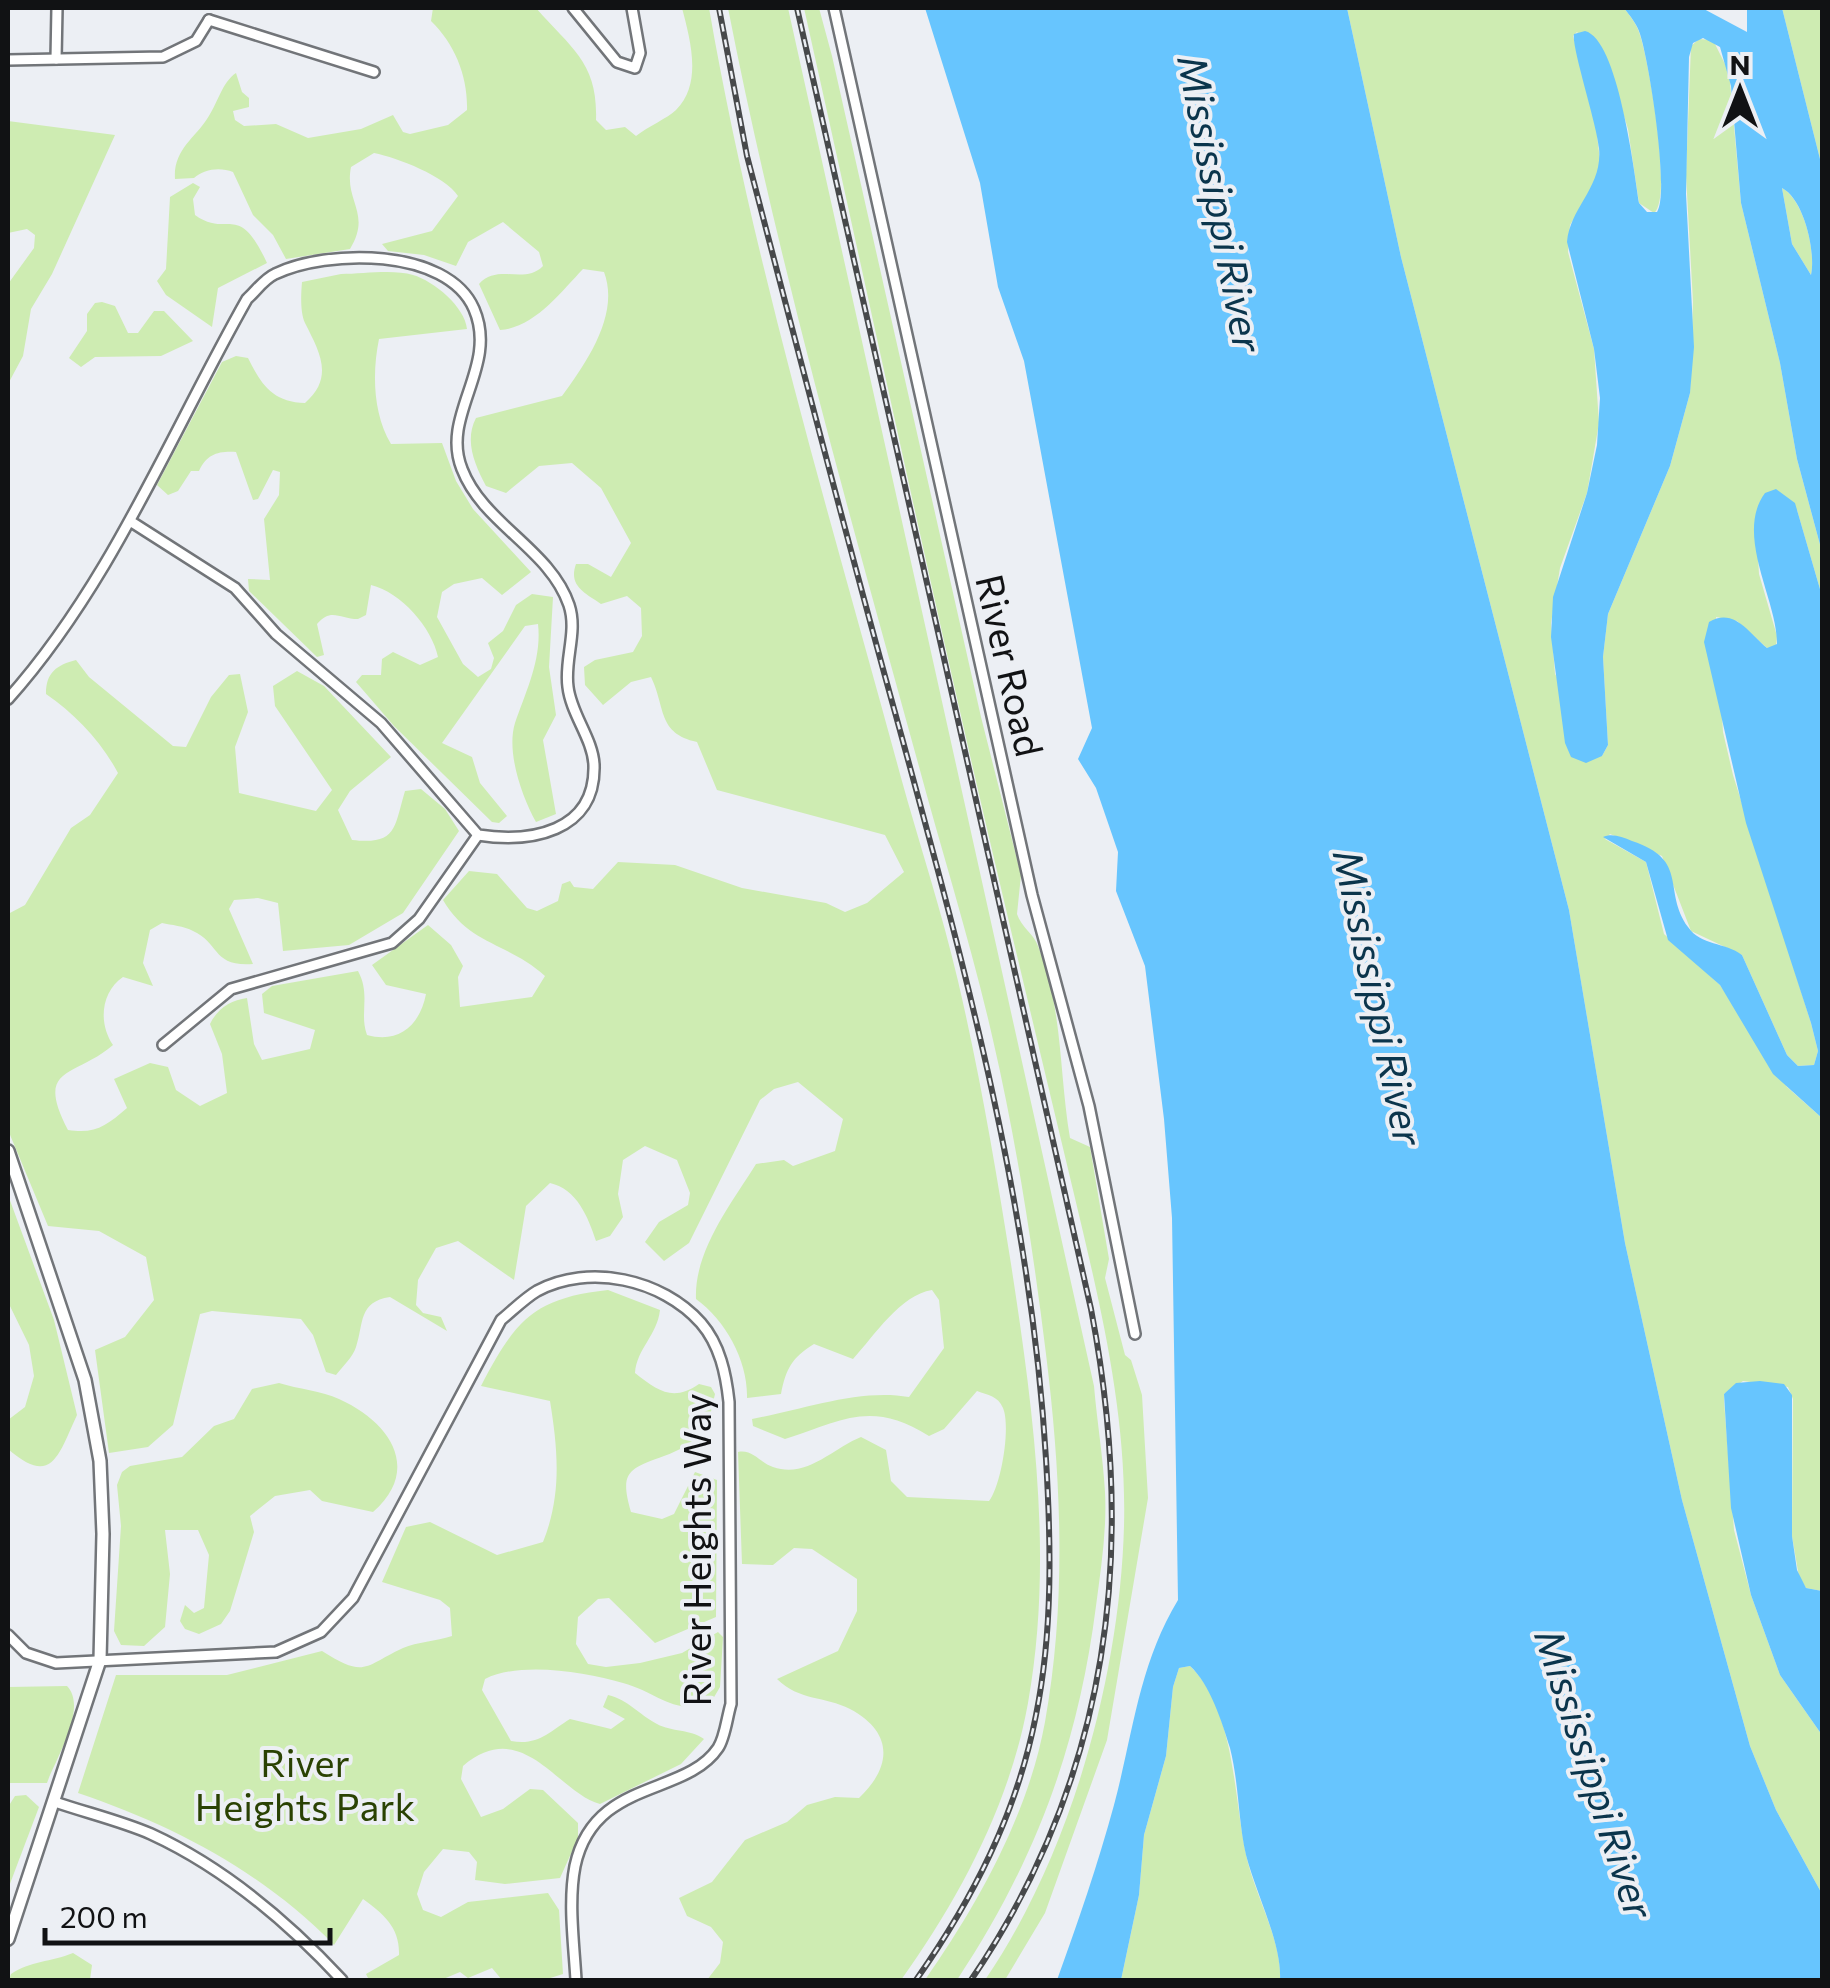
<svg xmlns="http://www.w3.org/2000/svg" width="1830" height="1988" font-family="Commissioner,sans-serif">
<style>
.green{fill:#ceecb2}
.water{fill:#67c5fe;fill-rule:evenodd}
.lines{fill:none;stroke-linecap:round;stroke-linejoin:round}
.minor-casing{stroke:#727579;stroke-width:14}
.tertiary-casing{stroke:#727579;stroke-width:16}
.minor{stroke:#fff;stroke-width:9}
.tertiary{stroke:#fff;stroke-width:11}
.rail-casing{stroke:#47494b;stroke-width:6}
.rail{stroke:#eceff4;stroke-width:2.5;stroke-dasharray:8;stroke-linecap:butt}
.labels{text-anchor:middle;dominant-baseline:central;stroke-width:8;stroke-linejoin:round;paint-order:stroke}
.street-label{font-size:38px;fill:#111214;stroke:#eceff4}
.park-label{font-size:38px;fill:#2a4203;stroke:#eceff4}
.water-label{font-size:40px;font-style:italic;fill:#0b354c;stroke:#eceff4}
</style>
<rect width="100%" height="100%" fill="#eceff4"/>
<g class="green">
<path d="M 433,8 L 536,8 C 572,49 598,63 596,120 L 606,130 L 625,127 L 636,136 C 647,127 668,118 676,110 C 703,83 690,39 682,8 L 709,8 C 754,267 831,520 900,774 C 919,843 942,912 958,981 C 980,1075 996,1169 1011,1264 C 1033,1408 1054,1558 1028,1703 C 1010,1803 960,1898 901,1980 L 707,1980 L 720,1963 L 723,1942 L 711,1927 L 687,1916 L 679,1898 L 712,1882 L 745,1840 L 787,1822 L 807,1805 L 835,1797 L 859,1798 C 891,1768 895,1733 850,1709 C 825,1696 799,1701 777,1679 L 838,1651 L 857,1611 L 857,1579 L 812,1549 L 794,1548 L 773,1565 L 742,1564 L 738,1452 C 753,1449 760,1463 773,1467 C 807,1479 833,1448 861,1437 L 886,1450 L 891,1481 L 907,1497 L 989,1501 C 1001,1486 1011,1427 1003,1408 C 998,1396 988,1395 977,1391 L 944,1429 L 929,1436 C 871,1399 841,1421 785,1439 L 753,1426 L 752,1419 C 801,1410 860,1388 909,1397 L 944,1348 L 939,1300 L 932,1290 C 900,1295 875,1335 853,1359 L 814,1344 C 792,1358 786,1368 781,1394 L 747,1398 C 748,1361 726,1321 696,1299 C 694,1251 731,1204 756,1164 L 784,1160 L 793,1166 L 835,1151 L 843,1119 L 798,1082 L 774,1089 L 760,1100 L 689,1243 L 664,1261 L 645,1242 L 659,1222 L 688,1205 L 690,1193 L 677,1160 L 645,1146 L 623,1160 L 618,1194 L 623,1217 L 610,1236 L 596,1241 C 588,1217 577,1189 550,1183 L 526,1206 L 514,1280 L 458,1241 L 436,1248 L 418,1280 L 416,1305 L 423,1313 L 441,1317 L 447,1331 L 390,1297 C 358,1302 364,1323 356,1347 C 353,1357 342,1367 336,1375 L 326,1372 L 313,1335 L 301,1319 L 212,1311 L 200,1314 L 173,1425 L 148,1447 L 109,1453 L 95,1350 L 125,1337 L 154,1300 L 146,1257 L 99,1231 L 48,1226 L 8,1130 L 8,914 L 25,905 L 71,828 L 90,815 L 118,773 C 101,741 75,714 46,694 C 46,672 57,665 76,660 L 89,677 L 173,746 L 186,747 L 211,697 L 229,675 L 240,674 L 248,712 L 235,747 L 239,793 L 316,811 L 332,790 L 275,706 L 273,686 L 297,671 L 324,686 L 391,757 L 350,791 L 338,810 L 352,840 C 397,845 394,828 405,791 L 421,789 L 445,809 L 459,831 L 403,913 L 349,945 L 283,951 L 278,903 L 258,898 L 234,900 L 229,909 L 253,964 C 212,967 220,943 193,931 C 184,926 171,925 162,923 L 150,930 L 143,963 L 153,986 L 123,977 C 101,992 98,1023 113,1045 C 75,1078 34,1065 68,1130 C 96,1134 106,1126 127,1108 L 114,1079 L 150,1063 L 168,1067 L 176,1090 L 200,1106 L 227,1093 L 222,1054 L 210,1024 C 217,1009 231,1000 247,998 L 254,1044 L 262,1060 L 310,1049 L 315,1030 L 264,1013 L 262,994 L 272,986 L 358,971 C 371,995 359,1013 367,1035 C 399,1044 420,1025 426,994 L 386,985 L 372,965 L 428,925 L 451,945 L 463,966 L 458,977 L 460,1007 L 532,997 L 545,976 C 509,943 469,945 443,900 L 469,871 L 497,874 L 527,908 L 537,911 L 558,901 L 562,884 L 570,881 L 574,887 L 593,889 L 618,862 L 675,865 L 742,888 L 826,903 L 845,912 L 867,903 L 904,872 L 885,835 L 717,790 L 697,742 C 657,733 666,708 651,677 L 631,682 L 603,705 L 585,685 L 584,667 L 595,660 L 633,652 L 642,636 L 641,608 L 627,596 L 601,604 C 585,593 568,586 576,564 L 588,564 L 611,577 L 631,543 L 601,488 L 572,463 L 539,466 L 506,493 L 486,486 C 475,465 464,441 476,418 L 562,396 C 587,362 620,314 604,272 L 583,269 C 561,292 534,328 500,330 L 479,284 C 498,263 525,285 543,266 L 539,252 L 503,222 L 468,242 L 456,266 L 424,255 L 388,251 L 382,244 L 432,231 L 458,196 C 445,176 398,158 374,153 L 351,167 C 344,202 372,213 350,249 L 286,259 L 273,235 L 253,215 L 233,172 C 220,167 204,169 194,178 L 175,179 C 173,150 195,138 207,119 C 217,105 222,82 236,73 L 242,92 L 249,98 L 249,107 L 233,111 L 235,120 L 244,126 L 276,124 L 308,138 L 361,129 L 393,115 L 403,132 L 410,134 L 448,125 L 467,110 C 468,77 455,44 431,21 Z"/>
<path d="M 728,8 L 788,8 L 1094,1386 C 1097,1421 1103,1457 1105,1492 C 1107,1530 1101,1568 1096,1606 C 1078,1747 1035,1862 957,1980 L 925,1980 C 978,1904 1028,1815 1045,1722 C 1067,1600 1061,1476 1046,1354 C 1033,1249 1017,1144 993,1040 C 972,947 943,856 918,763 C 849,513 778,263 728,8 Z"/>
<path d="M 804,8 L 819,8 L 832,56 L 981,717 L 1021,875 L 1017,914 C 1021,927 1034,934 1038,946 C 1063,1008 1059,1073 1070,1138 L 1090,1147 L 1109,1259 L 1105,1278 L 1125,1355 L 1131,1360 L 1142,1395 L 1148,1498 L 1107,1740 L 1045,1913 L 1005,1980 L 985,1980 C 1070,1856 1120,1677 1124,1526 C 1127,1413 1100,1303 1074,1194 C 1051,1098 1028,1002 1005,905 C 934,607 871,307 804,8 Z"/>
<path d="M 1347,8 L 1624,8 C 1630,16 1637,24 1640,35 C 1649,62 1673,198 1654,213 L 1639,203 L 1628,129 L 1612,77 L 1577,32 L 1573,36 L 1596,126 L 1600,161 L 1597,180 L 1570,225 L 1568,252 L 1594,349 L 1599,423 L 1587,493 L 1560,568 L 1551,623 L 1555,674 L 1602,756 L 1608,745 L 1603,657 L 1608,614 L 1670,466 L 1690,393 L 1693,302 L 1686,175 L 1691,46 L 1699,39 L 1713,40 L 1729,72 L 1741,203 L 1780,363 L 1797,459 L 1822,552 L 1822,596 L 1797,510 L 1757,542 L 1759,574 L 1777,636 L 1776,647 L 1767,648 L 1737,621 L 1716,617 L 1723,732 L 1733,775 L 1811,1023 L 1818,1051 L 1814,1065 L 1798,1066 L 1787,1055 L 1742,955 L 1691,931 L 1662,856 L 1610,834 L 1605,839 L 1646,862 L 1664,934 L 1720,985 L 1787,1087 L 1822,1118 L 1822,1591 L 1806,1588 L 1799,1577 L 1792,1536 L 1793,1399 L 1788,1387 L 1743,1381 L 1724,1394 L 1724,1401 L 1734,1530 L 1751,1595 L 1780,1675 L 1822,1735 L 1822,1894 L 1776,1810 L 1750,1746 L 1682,1500 L 1625,1243 L 1569,910 L 1401,257 Z"/>
<polygon points="1782,8 1822,8 1822,167"/>
<polygon points="8,121 115,135 52,274 31,309 23,356 8,384 8,284 34,248 35,235 27,229 8,233"/>
<path d="M 193,183 L 200,187 L 193,199 L 195,215 C 228,239 238,200 267,263 L 218,288 L 212,327 L 166,295 L 157,281 L 166,269 L 170,197 Z"/>
<path d="M 1782,188 C 1804,200 1816,252 1811,275 L 1792,244 Z"/>
<path d="M 341,274 C 363,274 393,269 413,275 C 434,281 465,307 467,329 L 379,339 C 372,373 373,414 391,444 L 442,443 L 456,481 L 473,509 L 531,572 L 502,595 L 482,578 L 454,584 L 442,592 L 437,617 L 463,664 L 478,677 L 491,669 L 494,658 L 488,643 L 503,631 L 516,605 L 532,594 L 553,597 L 549,667 L 556,715 L 543,740 L 556,814 L 536,822 C 522,797 506,752 515,723 C 526,691 542,659 538,624 L 525,626 L 442,743 L 472,757 L 480,783 L 507,816 L 499,823 L 492,822 L 394,726 L 356,682 L 362,675 L 381,675 L 382,659 L 393,652 L 420,665 L 438,657 C 432,628 401,592 371,585 L 366,615 L 358,619 C 340,619 331,607 317,624 L 324,655 L 317,657 L 249,591 L 248,579 L 270,580 L 264,519 L 279,495 L 280,472 L 273,470 L 258,499 L 253,500 L 236,452 C 218,451 207,454 199,471 L 191,471 L 178,491 L 168,495 L 157,485 L 222,362 L 236,356 L 248,358 C 261,384 272,402 305,403 C 335,377 319,351 305,323 C 300,312 301,294 302,282 Z"/>
<polygon points="102,302 115,306 128,333 138,333 154,311 164,311 193,341 161,356 95,357 81,367 69,358 87,331 87,314 95,303"/>
<path d="M 8,1195 L 54,1320 L 77,1415 C 58,1456 52,1487 8,1449 L 8,1420 L 25,1407 L 34,1376 L 29,1345 L 8,1302 Z"/>
<path d="M 608,1290 L 660,1310 C 657,1336 637,1348 635,1373 C 658,1391 673,1402 699,1384 L 711,1387 L 715,1394 L 706,1433 C 692,1442 679,1451 664,1456 C 629,1469 619,1471 631,1512 L 662,1519 L 674,1514 L 695,1472 L 717,1480 L 716,1617 L 655,1643 L 609,1598 L 598,1599 L 578,1617 L 576,1644 L 588,1664 L 606,1667 L 640,1663 L 682,1653 L 718,1632 L 723,1637 L 720,1687 L 710,1704 C 672,1715 657,1692 623,1683 C 585,1672 521,1661 485,1679 L 482,1690 L 511,1741 C 538,1746 549,1732 570,1719 L 611,1729 L 625,1719 L 603,1707 L 608,1695 C 629,1700 638,1714 657,1724 C 672,1732 690,1729 704,1739 L 681,1764 L 600,1804 C 558,1793 523,1715 463,1766 L 461,1779 L 481,1817 L 503,1809 L 530,1789 L 543,1790 L 578,1823 L 578,1838 L 560,1878 L 505,1884 L 475,1880 L 477,1862 L 469,1852 L 443,1849 L 424,1872 L 417,1894 L 423,1910 L 441,1917 L 468,1902 L 548,1893 L 559,1910 L 563,1974 L 544,1980 L 502,1980 L 492,1968 L 468,1978 L 460,1972 L 441,1980 L 369,1980 L 366,1974 L 399,1955 C 400,1928 384,1914 363,1899 L 334,1945 C 263,1872 173,1825 78,1793 L 116,1675 L 227,1675 L 322,1651 C 366,1679 364,1666 403,1648 C 417,1642 436,1641 452,1636 L 450,1608 L 440,1600 L 382,1582 L 406,1527 L 430,1522 L 497,1555 L 543,1542 C 562,1495 558,1450 550,1401 L 481,1386 C 515,1321 533,1298 608,1290 Z"/>
<path d="M 279,1383 C 298,1389 322,1391 339,1399 C 390,1422 422,1469 373,1512 L 322,1501 L 310,1490 L 275,1496 L 250,1516 L 254,1532 L 230,1611 L 221,1624 L 199,1634 L 185,1629 L 180,1621 L 185,1605 L 194,1613 L 204,1608 L 209,1555 L 198,1530 L 165,1530 L 170,1574 L 165,1627 L 144,1646 L 121,1645 L 114,1631 L 121,1526 L 117,1485 L 122,1472 L 130,1466 L 182,1457 L 214,1426 L 234,1419 L 252,1389 Z"/>
<path d="M 1190,1666 C 1237,1711 1233,1803 1248,1863 C 1258,1901 1282,1943 1280,1980 L 1121,1980 L 1139,1895 L 1144,1835 L 1166,1756 L 1173,1687 L 1179,1668 Z"/>
<path d="M 67,1686 C 88,1708 56,1758 47,1783 L 8,1783 L 8,1687 Z"/>
<polygon points="26,1795 39,1807 8,1889 8,1807 15,1796"/>
<path d="M 73,1953 L 92,1965 L 90,1980 L 9,1980 L 11,1974 C 30,1961 51,1962 73,1953 Z"/>
</g>
<g class="water">
<path d="M 925,8 L 1347,8 L 1401,257 L 1569,910 L 1625,1243 L 1682,1500 L 1750,1746 L 1776,1810 L 1822,1894 L 1822,1980 L 1280,1980 C 1282,1943 1256,1894 1246,1855 C 1238,1820 1239,1783 1230,1748 C 1222,1722 1210,1684 1190,1666 L 1179,1668 L 1173,1687 L 1166,1756 L 1144,1835 L 1139,1895 L 1121,1980 L 1057,1980 C 1078,1922 1098,1864 1114,1805 C 1133,1734 1139,1664 1178,1600 L 1172,1218 L 1164,1119 L 1145,966 L 1116,891 L 1118,852 L 1096,788 L 1078,759 L 1092,728 L 1024,361 L 998,287 L 980,183 Z"/>
<path d="M 1624,8 L 1702,8 L 1747,32 L 1747,8 L 1782,8 L 1822,167 L 1822,552 L 1797,459 L 1780,363 L 1741,203 L 1731,86 L 1720,47 L 1703,38 L 1693,43 L 1689,57 L 1686,194 L 1694,347 L 1690,393 L 1670,466 L 1608,614 L 1603,657 L 1608,745 L 1602,756 L 1586,763 L 1571,757 L 1565,743 L 1551,637 L 1553,597 L 1587,493 L 1597,445 L 1600,398 L 1594,349 L 1567,242 C 1570,207 1603,187 1599,148 C 1597,124 1571,46 1574,34 L 1585,31 C 1618,39 1634,170 1639,203 L 1647,212 L 1657,212 C 1670,192 1649,61 1640,34 C 1637,24 1630,16 1624,8 ZM 1782,188 C 1804,199 1816,252 1811,275 L 1792,244 Z"/>
<path d="M 1776,489 L 1795,503 L 1822,596 L 1822,1118 L 1773,1074 L 1720,985 L 1668,940 L 1646,862 L 1603,837 C 1612,833 1622,837 1632,841 C 1690,860 1662,891 1688,927 C 1701,946 1725,942 1742,955 L 1787,1055 L 1798,1066 L 1814,1065 L 1818,1051 L 1811,1023 L 1746,823 L 1704,642 L 1709,622 C 1734,607 1749,633 1767,648 L 1777,644 C 1778,601 1734,535 1765,493 Z"/>
<polygon points="1760,1381 1784,1384 1792,1395 1792,1536 1797,1570 1806,1588 1822,1591 1822,1735 1780,1675 1751,1595 1731,1508 1724,1394 1736,1383"/>
</g>
<g class="lines">
<defs>
<g id="minor">
<polyline points="573,8 617,62 635,68 640,53 632,8"/>
<polyline points="834,8 1032,895 1089,1106 1135,1334"/>
<polyline points="209,20 374,72"/>
<polyline points="56,59 57,8"/>
<polyline points="8,60 163,57 196,41 209,20"/>
<path d="M 8,699 C 111,584 171,433 247,299 C 256,291 264,279 275,274 C 326,249 447,247 474,309 C 499,367 440,415 462,469 C 483,524 550,549 569,605 C 578,632 564,660 568,687 C 571,714 593,739 594,765 C 596,833 529,843 478,835 L 381,723 L 276,634 L 235,588 L 130,521"/>
<polyline points="163,1045 231,989 392,943 419,919 478,835"/>
<path d="M 8,1635 L 26,1653 L 56,1663 L 276,1652 L 321,1632 L 353,1598 L 501,1320 C 512,1311 525,1298 537,1291 C 589,1263 662,1279 701,1323 C 720,1345 726,1374 729,1402 L 731,1704 C 727,1717 725,1738 718,1748 C 685,1797 594,1778 575,1866 C 568,1902 574,1944 576,1980"/>
<path d="M 55,1802 C 87,1813 121,1821 151,1834 C 225,1868 288,1922 342,1980"/>
</g>
<polyline id="tertiary" points="8,1151 85,1380 100,1461 103,1534 100,1660 8,1939"/>
</defs>
<use href="#minor" class="minor-casing"/>
<use href="#tertiary" class="tertiary-casing"/>
<use href="#minor" class="minor"/>
<use href="#tertiary" class="tertiary"/>
<defs>
<g id="rail">
<path d="M 719,8 L 747,156 C 796,343 844,529 896,716 C 963,961 1031,1204 1046,1459 C 1051,1543 1053,1631 1036,1715 C 1017,1813 973,1899 916,1980"/>
<path d="M 797,8 L 1091,1309 C 1137,1549 1111,1775 971,1980"/>
</g>
</defs>
<use href="#rail" class="rail-casing"/>
<use href="#rail" class="rail"/>
</g>
<g class="labels">
<g class="street-label">
<text transform="translate(1011 665) rotate(77)">River Road</text>
<text transform="translate(695 1550) rotate(-90)">River Heights Way</text>
</g>
<g class="park-label">
<text x="305" y="1761">River<tspan x="305" dy="44">Heights Park</tspan></text>
</g>
<g class="water-label">
<text transform="translate(1222 203) rotate(79)">Mississippi River</text>
<text transform="translate(1380 997) rotate(78)">Mississippi River</text>
<text transform="translate(1596 1773) rotate(72)">Mississippi River</text>
</g>
</g>
<rect width="1830" height="1988" fill="none" stroke="#111214" stroke-width="20"/>
<g transform="translate(1740 90)" stroke="#eceff4" stroke-width="8" paint-order="stroke">
<path d="M0-8L18 38L0 25L-18 38Z" fill="#111214"/>
<text y="-15" font-size="28" font-weight="bold" text-anchor="middle" fill="#111214">N</text>
</g>
<path d="M45 1928v15h285v-15" fill="none" stroke="#111214" stroke-width="5"/>
<text x="60" y="1928" font-size="30" fill="#111214" stroke="#eceff4" stroke-width="8" paint-order="stroke">200 m</text>
</svg>
